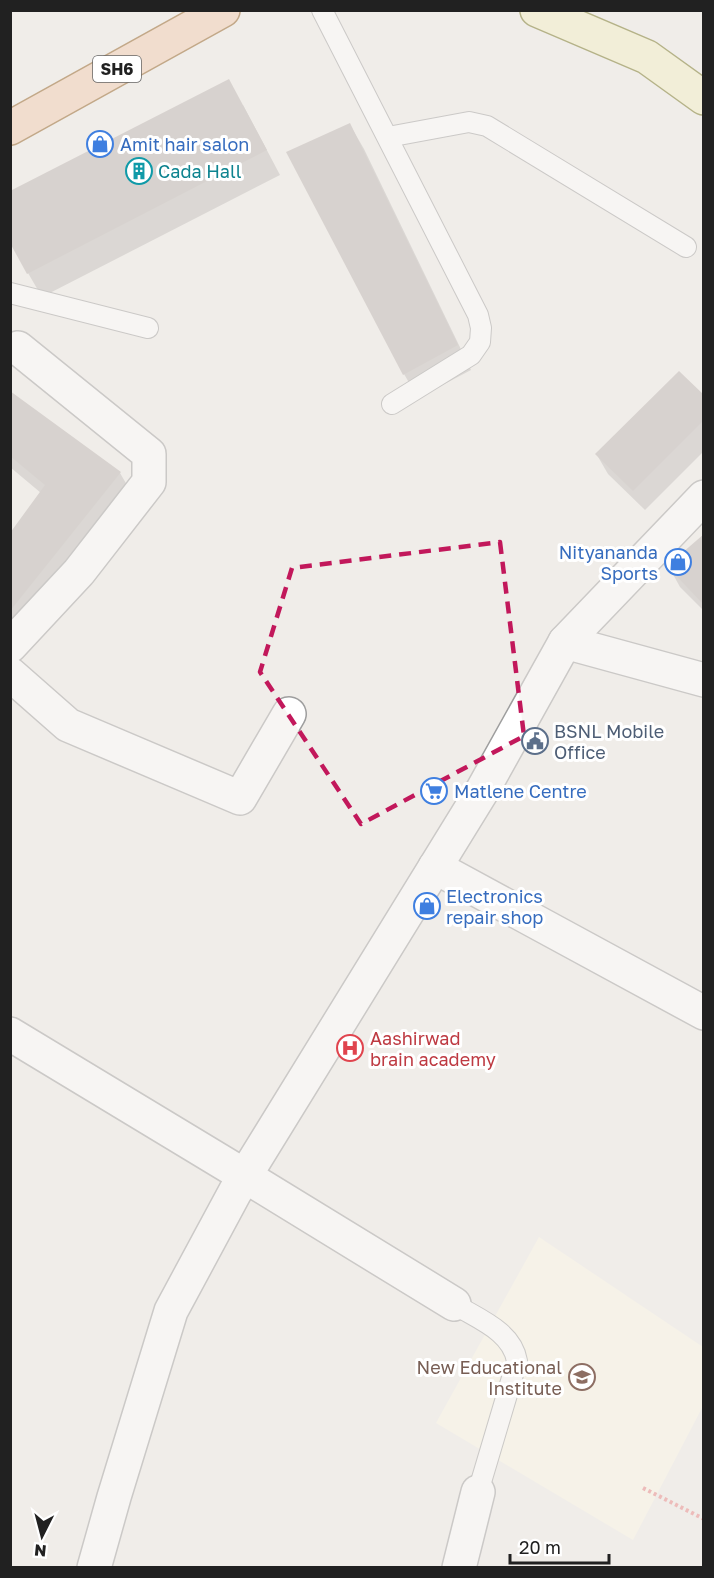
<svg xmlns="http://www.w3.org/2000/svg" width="714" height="1578" font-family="'Golos Text',sans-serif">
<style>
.education{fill:#fcf9e6}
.shadow{fill:#0003}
.building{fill:#b9b2af}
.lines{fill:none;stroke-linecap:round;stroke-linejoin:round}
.lane-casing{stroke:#9e9e9e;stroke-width:22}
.street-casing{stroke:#9e9e9e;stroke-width:36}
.secondary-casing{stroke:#6d6c13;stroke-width:36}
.primary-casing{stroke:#8b5513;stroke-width:36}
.path{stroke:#e98082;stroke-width:4;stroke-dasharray:3 3;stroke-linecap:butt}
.lane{stroke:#fff;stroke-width:20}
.street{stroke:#fff;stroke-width:33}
.secondary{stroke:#f3efc4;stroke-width:33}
.primary{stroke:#f1cbad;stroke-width:33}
.marked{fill:none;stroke:#c2185b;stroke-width:4.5;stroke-dasharray:12 8;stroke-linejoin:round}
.labels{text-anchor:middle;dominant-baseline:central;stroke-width:6;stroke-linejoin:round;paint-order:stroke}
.shield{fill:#fff;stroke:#646464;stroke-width:1.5}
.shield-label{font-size:16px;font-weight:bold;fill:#212121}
.shop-label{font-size:18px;fill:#366cbe;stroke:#fff;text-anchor:start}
.culture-label{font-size:18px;fill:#0d838f;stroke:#fff;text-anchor:start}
.service-label{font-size:18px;fill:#4e5e75;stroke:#fff;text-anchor:start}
.health-label{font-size:18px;fill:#be3a42;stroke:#fff;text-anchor:start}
.education-label{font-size:18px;fill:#785e54;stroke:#fff;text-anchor:end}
</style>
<rect width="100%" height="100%" fill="#f0ede9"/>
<polygon class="education" points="539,1237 703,1347 703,1406 633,1540 436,1423"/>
<g class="shadow">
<polygon points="243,105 280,175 42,297 28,273"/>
<polygon points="350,125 364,149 471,370 418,398 404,374"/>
<polygon points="10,393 120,473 134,497 10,653 10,535 41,493 10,467"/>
<polygon points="704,397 704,451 645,510 608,474 597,455"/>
<polygon points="704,536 704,611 680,587 669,567"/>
</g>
<g class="building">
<polygon points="229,79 267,150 27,274 10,243 10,191"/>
<polygon points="350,123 458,345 403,375 286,152"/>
<polygon points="679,371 704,395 704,420 633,491 595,454"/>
<polygon points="10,391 121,472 10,611 10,533 45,485 10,456"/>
<polygon points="704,534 704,605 667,566"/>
</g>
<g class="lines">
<defs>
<g id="lane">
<polyline points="322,10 478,315 481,328 480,342 471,355 392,404"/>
<polyline points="388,137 469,122 487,126 686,247"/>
<polyline points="10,293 148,328"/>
<path d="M 454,1304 C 478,1319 512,1331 517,1361 L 478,1492"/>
</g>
<g id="street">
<polyline points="565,642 704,680"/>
<polyline points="10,646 79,572 149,482 149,454 18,348"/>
<polyline points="10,674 68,725 240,798 289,714"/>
<polyline points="435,867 704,1013"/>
<polyline points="10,1034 245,1176 454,1304"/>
<polyline points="94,1568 114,1497 171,1311 235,1192 482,791 565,642 704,497"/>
<polyline points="459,1568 478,1492"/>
</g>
<polyline id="secondary" points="537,10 647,57 704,98"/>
<polyline id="primary" points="10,128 223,10"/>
</defs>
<use href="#lane" class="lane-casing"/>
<use href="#street" class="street-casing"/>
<use href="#secondary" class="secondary-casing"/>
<use href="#primary" class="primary-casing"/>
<polyline class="path" points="643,1488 704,1519"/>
<use href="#lane" class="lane"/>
<use href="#street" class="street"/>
<use href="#secondary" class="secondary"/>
<use href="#primary" class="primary"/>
</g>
<path d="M0 0H714V1578H0ZM 500,542 L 524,736 L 361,824 L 260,672 L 292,568 Z" fill="#f0ede9" fill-opacity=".55" fill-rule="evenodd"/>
<path class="marked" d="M 500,542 L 524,736 L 361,824 L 260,672 L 292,568 Z"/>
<defs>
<symbol id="shop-ring" viewBox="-11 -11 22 22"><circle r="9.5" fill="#fff" stroke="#3f7fe0" stroke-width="1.5"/><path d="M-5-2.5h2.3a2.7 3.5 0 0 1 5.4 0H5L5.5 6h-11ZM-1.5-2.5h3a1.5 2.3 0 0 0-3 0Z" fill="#3f7fe0"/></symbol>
<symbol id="building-ring" viewBox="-11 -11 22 22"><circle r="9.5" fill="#fff" stroke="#0f9aa8" stroke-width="1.5"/><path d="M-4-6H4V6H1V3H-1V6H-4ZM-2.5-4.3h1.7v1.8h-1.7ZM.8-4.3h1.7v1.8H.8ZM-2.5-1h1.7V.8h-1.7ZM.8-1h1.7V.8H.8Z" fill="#0f9aa8"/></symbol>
<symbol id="civic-ring" viewBox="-11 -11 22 22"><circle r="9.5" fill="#fff" stroke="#5c6f8a" stroke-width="1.5"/><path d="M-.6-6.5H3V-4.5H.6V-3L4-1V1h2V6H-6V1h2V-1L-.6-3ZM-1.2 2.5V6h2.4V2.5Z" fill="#5c6f8a"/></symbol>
<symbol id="supermarket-ring" viewBox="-11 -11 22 22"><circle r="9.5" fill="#fff" stroke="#3f7fe0" stroke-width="1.5"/><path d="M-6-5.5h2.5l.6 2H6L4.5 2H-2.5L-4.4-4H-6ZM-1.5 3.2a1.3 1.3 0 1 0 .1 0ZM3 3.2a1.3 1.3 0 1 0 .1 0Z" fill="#3f7fe0"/></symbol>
<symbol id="hospital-ring" viewBox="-11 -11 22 22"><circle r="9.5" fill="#fff" stroke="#e0444e" stroke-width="1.5"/><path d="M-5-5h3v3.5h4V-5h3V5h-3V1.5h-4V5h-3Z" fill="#e0444e"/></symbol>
<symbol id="school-ring" viewBox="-11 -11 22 22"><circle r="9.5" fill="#fff" stroke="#8d6e63" stroke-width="1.5"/><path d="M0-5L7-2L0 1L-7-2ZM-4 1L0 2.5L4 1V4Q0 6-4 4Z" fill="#8d6e63"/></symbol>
</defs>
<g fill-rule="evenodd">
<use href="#shop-ring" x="85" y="129" width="30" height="30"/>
<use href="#building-ring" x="124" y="156" width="30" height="30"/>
<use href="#shop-ring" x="663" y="547" width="30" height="30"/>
<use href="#civic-ring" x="520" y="726" width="30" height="30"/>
<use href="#supermarket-ring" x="419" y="776" width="30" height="30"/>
<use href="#shop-ring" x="412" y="891" width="30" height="30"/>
<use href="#hospital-ring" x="335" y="1033" width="30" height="30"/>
<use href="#school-ring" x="567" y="1362" width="30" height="30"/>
</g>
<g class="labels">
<rect class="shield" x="93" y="56" width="48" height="26" rx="4.5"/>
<g class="shield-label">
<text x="117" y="69">SH6</text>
</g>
<g class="shop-label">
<text x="120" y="144">Amit hair salon</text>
<text x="658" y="552" text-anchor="end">Nityananda<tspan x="658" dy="21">Sports</tspan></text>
<text x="454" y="791">Matlene Centre</text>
<text x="446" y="896">Electronics<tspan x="446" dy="21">repair shop</tspan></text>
</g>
<g class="culture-label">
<text x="158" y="171">Cada Hall</text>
</g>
<g class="service-label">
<text x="554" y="731">BSNL Mobile<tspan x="554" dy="21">Office</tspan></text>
</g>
<g class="health-label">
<text x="370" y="1038">Aashirwad<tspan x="370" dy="21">brain academy</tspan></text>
</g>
<g class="education-label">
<text x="562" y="1367">New Educational<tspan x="562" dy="21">Institute</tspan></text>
</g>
</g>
<rect width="714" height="1578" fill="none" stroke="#212121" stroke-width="24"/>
<g transform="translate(42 1536) rotate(186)" stroke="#ffffff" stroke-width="4.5" paint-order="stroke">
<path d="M0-4.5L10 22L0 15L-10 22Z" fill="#212121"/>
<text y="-9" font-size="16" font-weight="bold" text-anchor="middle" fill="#212121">N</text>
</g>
<path d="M510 1554v9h99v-9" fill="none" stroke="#212121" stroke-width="3"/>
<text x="519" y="1554" font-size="18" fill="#212121" stroke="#ffffff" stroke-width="4.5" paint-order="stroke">20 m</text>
</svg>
